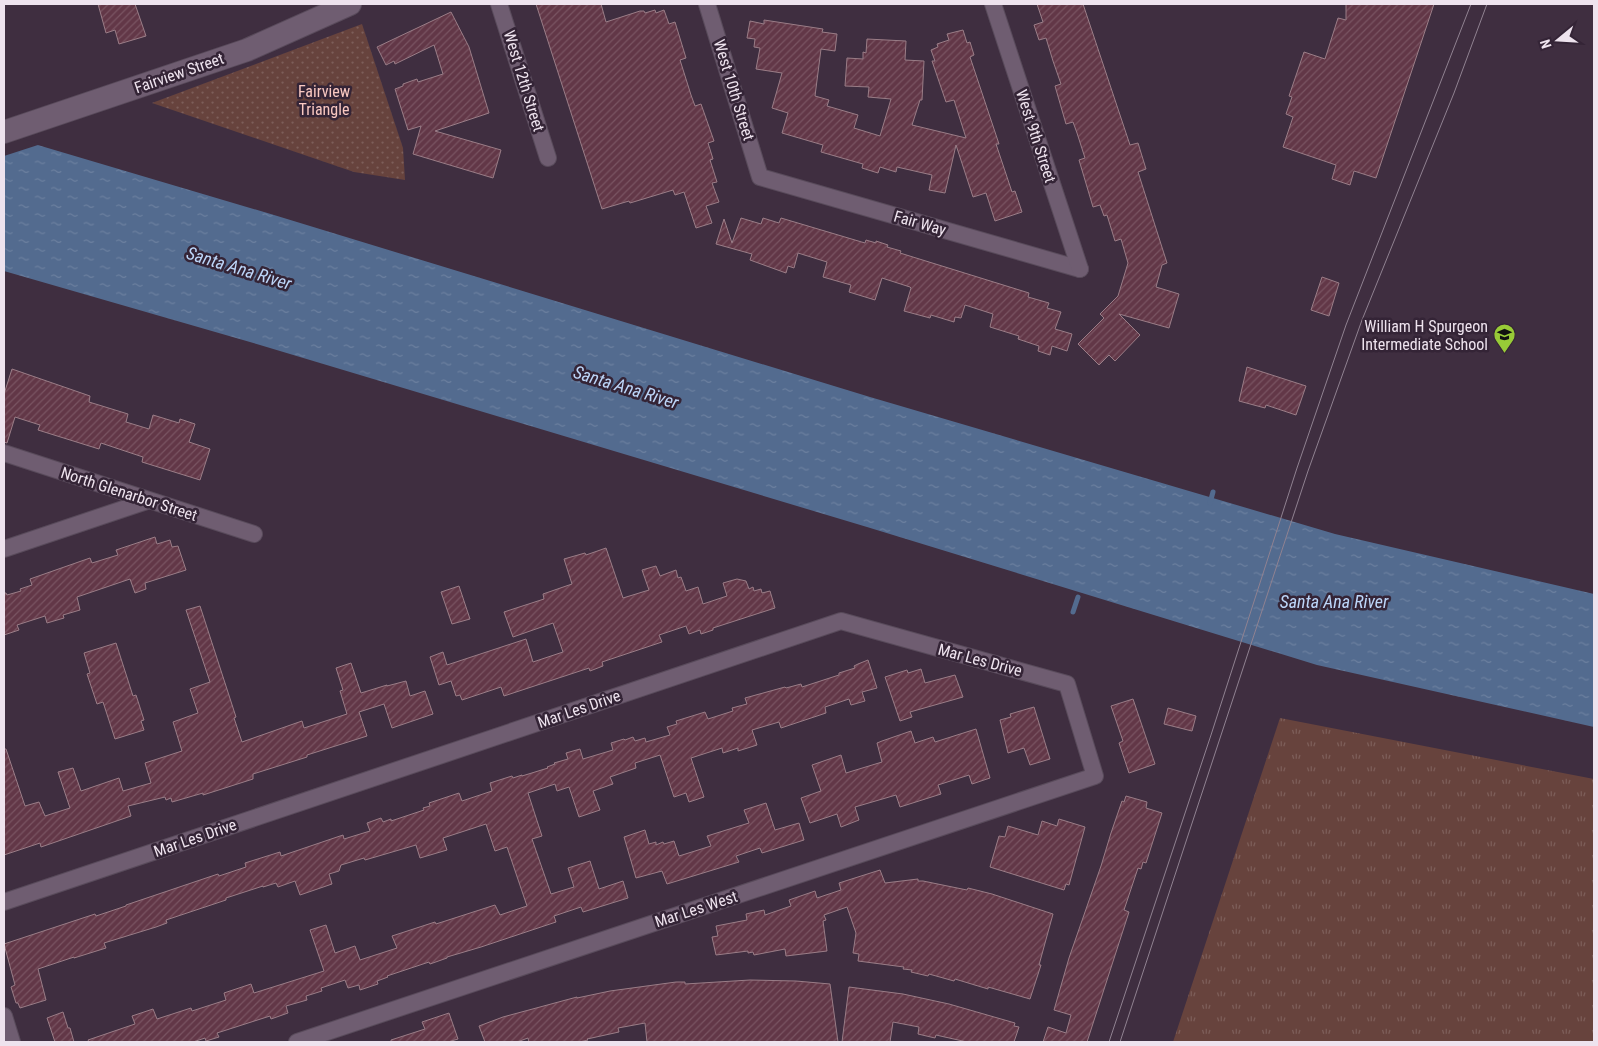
<svg xmlns="http://www.w3.org/2000/svg" width="1598" height="1046" font-family="'Roboto Condensed',sans-serif">
<style>
.grass{fill:url(#grass-tufts)}
.park{fill:url(#park-dots)}
.water{fill:url(#water-ripples)}
.pier{fill:#3f2e40}
.lines{fill:none;stroke-linecap:round;stroke-linejoin:round}
.stream{stroke:#536b8f;stroke-width:5}
.building{fill:url(#building-hatch);stroke:#9a7d87}
.street-casing{stroke:#594b5b;stroke-width:18}
.secondary-casing{stroke:#594b5b;stroke-width:24}
.street{stroke:#6f5d71;stroke-width:16}
.secondary{stroke:#6f5d71;stroke-width:22}
.tram{stroke:#908291;stroke-width:1}
.labels{text-anchor:middle;dominant-baseline:central;stroke-width:5;stroke-linejoin:round;paint-order:stroke}
.street-label{font-size:16px;fill:#eee3ee;stroke:#342436}
.park-label{font-size:16px;fill:#f9c8c1;stroke:#342436}
.poi-label{font-size:16px;fill:#eee3ee;stroke:#342436;text-anchor:end}
.water-label{font-size:18px;font-style:italic;fill:#bdd6f9;stroke:#342436}
</style>
<defs>
<pattern id="grass-tufts" width="24" height="20" patternUnits="userSpaceOnUse" patternTransform="scale(1.25)"><rect width="24" height="20" fill="#67433d"/><path d="M3 7l-1-3M5 7V3M7 7l1-3M15 17l-1-3M17 17v-4M19 17l1-3" fill="none" stroke="#7d5e59"/></pattern>
<pattern id="park-dots" width="8" height="8" patternUnits="userSpaceOnUse" patternTransform="scale(1.25)"><rect width="8" height="8" fill="#67433d"/><path d="M2 2h.1M6 6h.1" fill="none" stroke="#7d5e59" stroke-width="1.8" stroke-linecap="round"/></pattern>
<pattern id="water-ripples" width="26" height="14" patternUnits="userSpaceOnUse" patternTransform="scale(1.25)"><rect width="26" height="14" fill="#536b8f"/><path d="M2 4q2-2 4 0t4 0M15 11q2-2 4 0t4 0" fill="none" stroke="#6c809f"/></pattern>
<pattern id="building-hatch" width="6" height="6" patternUnits="userSpaceOnUse" patternTransform="scale(1.25)"><rect width="6" height="6" fill="#623747"/><path d="M-1 1l2-2M0 6l6-6M5 7l2-2" fill="none" stroke="#795462"/></pattern>
</defs>
<rect width="100%" height="100%" fill="#3f2e40"/>
<polygon class="grass" points="1280,718 1594,779 1594,1042 1173,1042"/>
<polygon class="park" points="362,24 403,148 405,180 354,172 152,103"/>
<polygon class="water" points="4,135 274,215 870,397 1335,534 1594,594 1594,727 1317,665 867,527 260,345 4,271"/>
<polygon class="pier" points="4,133 41,144 4,156"/>
<g class="lines">
<g class="stream">
<polyline points="1210,503 1213,492"/>
<polyline points="1073,612 1078,597"/>
</g>
</g>
<g class="building">
<polygon points="98,4 135,4 146,36 119,44 115,30 106,33"/>
<polygon points="536,4 601,4 606,22 640,11 644,11 645,13 655,10 656,13 664,10 669,24 675,22 686,58 680,60 691,95 695,106 701,104 714,141 708,143 713,159 710,160 717,182 712,183 719,202 706,206 712,223 696,228 684,192 675,195 673,190 630,203 629,201 602,209"/>
<polygon points="1037,4 1083,4 1130,145 1138,143 1146,169 1138,172 1167,263 1162,265 1156,287 1179,294 1169,328 1119,314 1140,335 1115,361 1109,355 1099,365 1078,344 1104,318 1100,314 1118,296 1128,263 1121,239 1115,241 1107,215 1104,216 1100,205 1093,207 1079,160 1085,158 1077,133 1073,122 1066,124 1055,86 1061,84 1053,61 1046,38 1039,40 1034,25 1043,22"/>
<polygon points="1346,4 1434,4 1376,178 1354,171 1350,185 1332,179 1336,165 1283,147 1293,117 1286,114 1292,97 1289,96 1304,52 1325,59 1338,18 1346,20"/>
<polygon points="451,12 469,47 489,113 435,131 501,150 493,178 413,154 421,126 408,130 395,89 403,86 403,84 417,79 418,82 443,74 434,45 395,64 394,61 386,65 377,47"/>
<polygon points="764,20 823,29 822,32 837,34 835,51 821,49 815,96 829,100 827,106 858,115 854,128 880,136 891,99 868,97 869,87 845,86 847,58 863,59 863,52 866,53 867,39 906,41 905,60 924,61 922,100 920,100 912,125 966,138 954,100 946,102 932,61 935,61 931,50 938,47 937,44 949,40 947,34 963,30 967,43 970,42 974,55 970,57 999,144 996,144 1012,192 1015,191 1022,212 995,221 986,193 973,197 956,145 945,193 929,190 932,175 897,167 896,172 880,167 878,173 862,168 863,164 821,152 823,145 782,133 788,113 772,108 782,73 756,69 760,48 754,47 755,39 747,38 750,21 764,24"/>
<polygon points="741,218 761,224 763,218 779,223 781,218 865,243 866,240 876,243 876,241 888,245 887,247 901,251 900,253 1029,293 1028,297 1049,303 1047,308 1061,312 1055,329 1072,334 1067,351 1052,346 1050,355 1038,351 1039,346 1018,339 1019,336 990,327 993,314 965,305 961,318 955,317 954,322 931,315 930,318 904,311 911,288 910,287 882,278 875,300 849,292 851,285 823,277 827,262 798,253 794,268 788,266 786,273 750,260 752,254 716,244 724,219 732,243"/>
<polygon points="1322,277 1339,283 1329,316 1311,310"/>
<polygon points="1247,367 1306,386 1296,415 1266,405 1265,408 1239,401"/>
<polygon points="12,369 90,396 89,402 128,414 126,422 149,429 153,415 179,423 180,419 195,424 189,442 210,449 200,480 142,462 143,457 101,443 99,449 38,430 40,425 15,417 7,443 4,442 4,394"/>
<polygon points="155,537 157,544 170,540 172,547 178,546 186,570 145,583 146,589 135,593 130,579 77,597 80,610 63,615 64,618 47,623 45,616 17,625 19,630 4,635 4,593 6,593 7,595 21,591 20,589 32,585 30,579 90,558 92,563 118,555 116,550"/>
<polygon points="606,548 623,598 649,590 642,570 656,566 660,576 676,570 678,578 681,577 686,591 698,587 703,604 727,596 723,583 737,579 746,581 749,589 753,587 754,591 761,589 762,593 770,591 775,608 713,628 713,630 701,634 700,630 689,634 686,626 659,635 662,642 602,662 603,666 590,671 589,668 504,696 501,687 462,700 460,695 456,696 451,681 439,685 430,657 443,652 447,665 526,639 533,662 563,652 553,623 513,637 504,612 544,599 543,594 572,584 564,559 585,553 586,555"/>
<polygon points="459,586 470,619 452,624 441,592"/>
<polygon points="200,606 236,717 234,718 242,742 302,721 304,728 347,714 340,691 343,690 336,668 351,663 361,693 387,685 387,686 406,681 410,696 425,691 433,714 392,728 384,704 359,712 367,736 307,755 307,757 253,774 253,779 203,795 203,793 172,802 171,798 166,800 165,797 128,806 131,816 41,847 40,843 4,855 4,749 6,749 25,806 39,802 45,816 70,808 58,772 73,768 81,791 119,778 123,791 151,783 145,763 182,751 173,722 198,713 190,689 210,682 186,610"/>
<polygon points="116,643 133,696 136,695 144,720 141,721 144,730 115,739 103,702 97,704 87,674 90,673 84,653"/>
<polygon points="868,660 877,688 862,692 865,701 851,705 849,699 825,707 826,713 781,728 779,722 752,730 757,745 738,751 738,748 723,753 722,748 691,758 704,797 689,802 686,793 674,797 660,755 635,763 636,768 610,777 613,784 593,791 600,810 579,817 569,787 557,791 555,784 528,793 542,836 532,839 551,894 574,887 568,868 590,861 599,889 623,881 628,898 583,912 581,907 554,916 556,922 481,947 447,957 447,958 430,964 429,962 387,976 388,977 377,981 378,984 360,990 359,985 348,988 345,980 321,988 322,991 306,996 307,1000 286,1006 288,1013 271,1019 270,1016 217,1033 219,1037 206,1041 205,1038 193,1042 89,1042 88,1040 135,1024 132,1016 153,1009 157,1019 191,1008 192,1011 226,1000 224,993 251,984 254,993 324,971 310,930 326,925 335,953 355,946 360,960 397,948 392,936 435,922 436,924 495,905 500,915 527,906 507,847 495,851 486,824 443,838 447,850 420,858 416,845 365,860 364,858 341,865 339,871 329,874 332,884 300,895 295,881 278,887 276,883 263,887 263,886 226,898 226,900 166,920 167,923 156,927 104,943 106,948 74,958 74,957 38,969 46,1000 20,1008 18,1003 16,1003 11,987 15,985 4,944 95,914 96,916 126,906 126,905 218,874 219,876 246,867 245,863 280,852 281,856 343,835 344,839 370,831 367,823 381,818 383,822 391,819 391,821 424,810 423,808 430,806 429,803 459,793 462,801 492,791 490,783 512,776 513,778 522,775 522,776 548,768 547,767 555,764 554,763 568,759 566,753 580,749 583,759 613,750 611,743 624,739 625,740 633,737 635,741 645,738 646,742 670,735 667,727 677,724 676,721 705,712 708,719 733,711 732,708 747,704 745,698 785,687 786,688 801,684 802,687 839,675 839,673 855,668 854,666 858,664"/>
<polygon points="921,669 925,683 955,675 963,697 910,712 912,717 900,721 885,677 907,670 908,673"/>
<polygon points="1133,699 1155,764 1129,773 1119,743 1123,741 1111,706"/>
<polygon points="1034,707 1050,759 1030,765 1024,748 1008,753 1000,720 1011,717 1010,714"/>
<polygon points="1168,708 1196,716 1192,731 1164,724"/>
<polygon points="976,729 990,778 972,784 969,775 938,785 941,794 900,807 896,795 855,807 859,820 841,827 837,814 810,823 801,798 821,791 812,765 841,755 846,773 882,762 877,743 882,741 911,731 915,743 933,737 935,742"/>
<polygon points="1126,796 1147,802 1146,808 1162,813 1146,863 1143,862 1141,869 1138,868 1124,910 1129,912 1087,1042 1043,1042 1048,1027 1066,1033 1071,1015 1054,1010 1069,958 1101,866 1111,833 1122,801 1124,802"/>
<polygon points="766,803 775,830 799,823 804,840 762,853 760,848 736,856 739,862 667,884 662,871 636,878 624,837 645,830 649,844 656,842 656,845 663,842 664,844 674,841 679,856 711,846 707,836 749,823 744,810"/>
<polygon points="1059,819 1085,827 1069,885 1066,884 1064,890 990,867 999,836 1005,837 1008,826 1038,835 1042,821 1057,826"/>
<polygon points="880,870 885,883 918,879 918,881 923,881 967,890 968,888 992,894 1053,914 1039,965 1041,965 1030,999 988,987 988,989 955,979 954,981 929,974 928,976 911,972 912,970 903,969 904,967 858,961 859,954 853,953 856,933 847,907 824,915 826,920 823,921 827,951 786,956 785,949 754,955 753,952 748,953 748,951 716,955 712,937 718,936 716,926 747,920 746,914 764,910 765,915 791,906 789,900 815,891 817,898 841,890 839,883"/>
<polygon points="750,980 796,981 830,984 838,1042 647,1042 645,1023 618,1028 619,1032 587,1039 588,1040 579,1042 529,1042 528,1038 517,1042 485,1042 479,1026 503,1017 577,997 577,998 610,991 676,982 685,982 685,984"/>
<polygon points="849,987 903,994 949,1004 1015,1023 1014,1026 1019,1027 1014,1042 967,1042 936,1035 935,1038 918,1034 919,1027 893,1022 890,1042 842,1042"/>
<polygon points="63,1012 68,1028 70,1028 74,1042 55,1042 47,1018"/>
<polygon points="449,1013 458,1039 448,1042 391,1042 391,1040 425,1029 422,1022"/>
</g>
<g class="lines">
<defs>
<g id="street">
<polyline points="499,4 548,158"/>
<polyline points="707,4 760,177 1080,269"/>
<polyline points="993,4 1080,269"/>
<polyline points="4,453 254,534"/>
<polyline points="4,549 147,501"/>
<polyline points="4,902 841,621 1067,684 1095,776 297,1042"/>
<polyline points="4,1016 12,1042"/>
</g>
<polyline id="secondary" points="4,132 247,50 350,4"/>
</defs>
<use href="#street" class="street-casing"/>
<use href="#secondary" class="secondary-casing"/>
<use href="#street" class="street"/>
<use href="#secondary" class="secondary"/>
<g class="tram">
<polyline points="1109,1042 1211,735 1297,468 1346,325 1471,4"/>
<polyline points="1120,1042 1308,471 1362,320 1454,93 1487,4"/>
</g>
</g>
<defs>
<symbol id="school-pin" viewBox="-11 -11 22 30"><path d="M0 17L-7.5 6A9.5 9.5 0 1 1 7.5 6Z" fill="#98cb37" stroke="#342436"/><path d="M0-5L7-2L0 1L-7-2ZM-4 1L0 2.5L4 1V4Q0 6-4 4Z" fill="#111"/></symbol>
</defs>
<g fill-rule="evenodd">
<use href="#school-pin" x="1492" y="322" width="25" height="34"/>
</g>
<g class="labels">
<g class="street-label">
<text transform="translate(179 73) rotate(-19)">Fairview Street</text>
<text transform="translate(524 81) rotate(73)">West 12th Street</text>
<text transform="translate(734 90) rotate(73)">West 10th Street</text>
<text transform="translate(1036 136) rotate(72)">West 9th Street</text>
<text transform="translate(920 223) rotate(16)">Fair Way</text>
<text transform="translate(129 494) rotate(18)">North Glenarbor Street</text>
<text transform="translate(980 660) rotate(15)">Mar Les Drive</text>
<text transform="translate(579 709) rotate(-19)">Mar Les Drive</text>
<text transform="translate(195 838) rotate(-19)">Mar Les Drive</text>
<text transform="translate(696 909) rotate(-18)">Mar Les West</text>
</g>
<g class="park-label">
<text x="324" y="91">Fairview<tspan x="324" dy="18">Triangle</tspan></text>
</g>
<g class="poi-label">
<text x="1488" y="326">William H Spurgeon<tspan x="1488" dy="18">Intermediate School</tspan></text>
</g>
<g class="water-label">
<text transform="translate(239 268) rotate(17)">Santa Ana River</text>
<text transform="translate(626 387) rotate(17)">Santa Ana River</text>
<text x="1334" y="601">Santa Ana River</text>
</g>
</g>
<rect width="1598" height="1046" fill="none" stroke="#eee3ee" stroke-width="10"/>
<g transform="translate(1558 40) rotate(252)" stroke="#342436" stroke-width="4" paint-order="stroke">
<path d="M0-4L9 19L0 12L-9 19Z" fill="#eee3ee"/>
<text y="-8" font-size="14" font-weight="bold" text-anchor="middle" fill="#eee3ee">N</text>
</g>
</svg>
